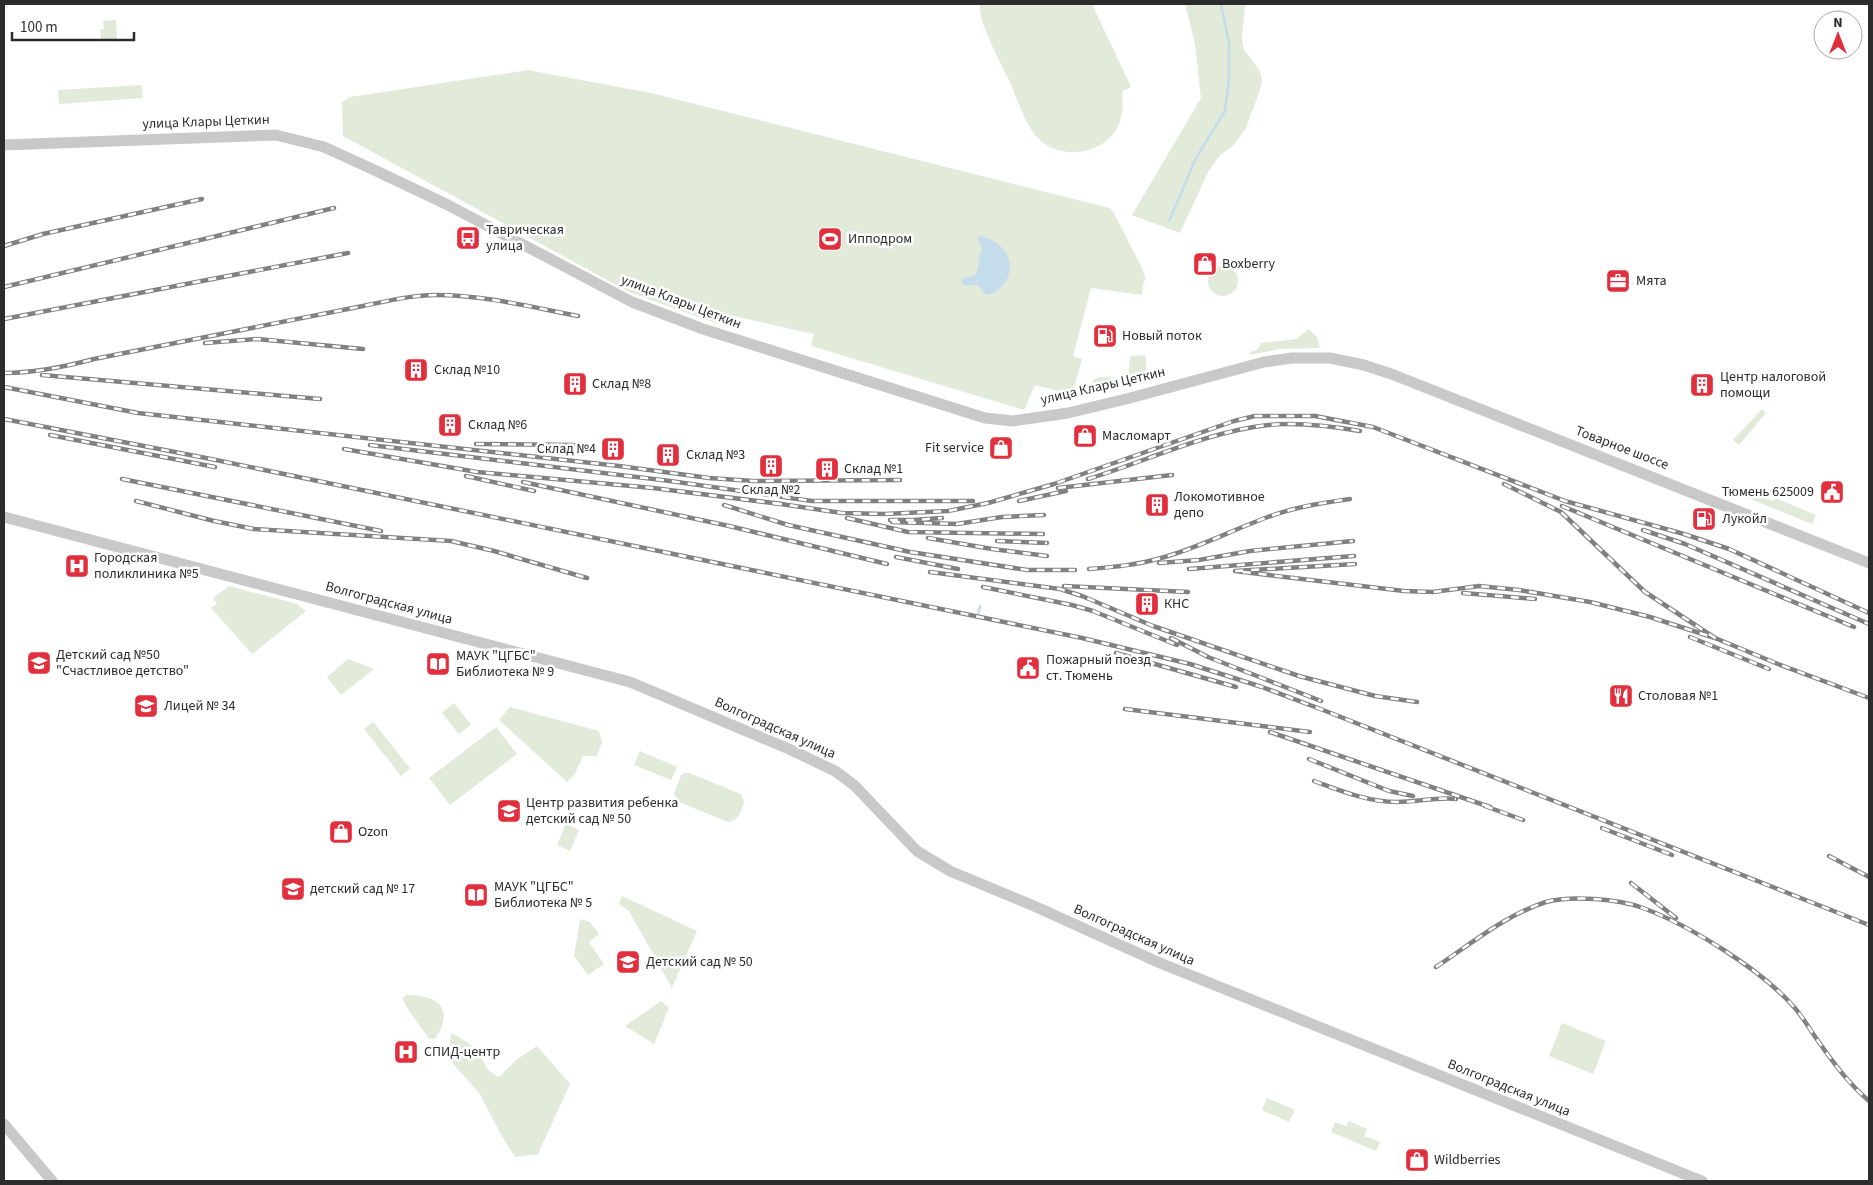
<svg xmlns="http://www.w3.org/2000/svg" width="1873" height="1185" font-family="'Source Sans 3',sans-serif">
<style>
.green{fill:#e2ead9}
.water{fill:#c5dcea}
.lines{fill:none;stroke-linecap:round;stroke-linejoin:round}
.stream{stroke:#c5dcea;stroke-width:2.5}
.minor{stroke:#c9c9c9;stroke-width:11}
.rail-casing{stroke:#818181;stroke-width:4.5}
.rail{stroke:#fff;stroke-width:2.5;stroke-dasharray:8;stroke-linecap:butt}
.labels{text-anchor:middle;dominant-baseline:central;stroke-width:5;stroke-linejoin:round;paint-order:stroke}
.street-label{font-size:14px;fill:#2c2c2c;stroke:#fff}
.poi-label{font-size:14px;fill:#2c2c2c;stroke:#fff;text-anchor:start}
</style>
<rect width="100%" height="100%" fill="#fff"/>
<g class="green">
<path d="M 980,4 L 1092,4 L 1131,87 L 1122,91 C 1123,101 1123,111 1120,121 C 1110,153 1064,162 1040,140 C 1025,126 1018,100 1010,82 C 1001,64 991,45 984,26 C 981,20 980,11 980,4 Z"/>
<polygon points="1185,4 1245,4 1242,39 1244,50 1260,71 1262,81 1260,90 1246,128 1233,146 1220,155 1208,172 1180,233 1132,215 1201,98 1195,44"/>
<polygon points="116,20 117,40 101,41 100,29 104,29 103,21"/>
<polygon points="528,70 651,93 1110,208 1114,213 1141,266 1146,279 1143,283 1142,295 1091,288 1073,356 1082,359 1072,395 1035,385 1024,410 811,346 814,334 729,315 718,324 629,292 343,136 342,102 350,97"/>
<polygon points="142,85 143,98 59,104 58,90"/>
<circle cx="1223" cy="281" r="15"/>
<polygon points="1309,329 1317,337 1320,348 1279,349 1251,355 1249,353 1258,349 1261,343 1296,339"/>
<path d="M 1144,355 L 1146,357 L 1146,380 C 1142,385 1133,386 1128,382 L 1130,356 Z"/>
<polygon points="1100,377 1107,377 1114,379 1118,388 1095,392 1093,380"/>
<polygon points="1762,409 1766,413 1739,445 1733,440"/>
<polygon points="1746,490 1773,501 1775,498 1816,515 1812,524 1743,496"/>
<polygon points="229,586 297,604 306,611 252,654 211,608 217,604 213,598"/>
<polygon points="348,659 374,669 341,695 327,677"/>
<polygon points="454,703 471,725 459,734 442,713"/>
<polygon points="510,707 599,731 602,742 597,756 583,756 575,774 567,782 499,720"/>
<polygon points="373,722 410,768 401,776 364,729"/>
<polygon points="496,727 517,754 450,805 429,778"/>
<polygon points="640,751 677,767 671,780 634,765"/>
<path d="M 685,773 L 689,773 L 741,794 L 744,803 C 740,813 739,820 728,822 L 679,802 L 674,794 L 681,775 Z"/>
<polygon points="566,824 579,830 570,851 557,845"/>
<polygon points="622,896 697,931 672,988 629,911 619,904"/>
<polygon points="580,919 590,922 599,934 589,942 604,964 588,975 574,956"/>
<path d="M 406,995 C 423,995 448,999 443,1021 C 442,1028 439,1034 434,1039 L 429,1039 C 424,1031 403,1004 403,998 Z"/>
<polygon points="661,1001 669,1008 654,1044 625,1026"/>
<polygon points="1562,1023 1606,1041 1593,1074 1549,1056"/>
<path d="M 451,1033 C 461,1038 472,1044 478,1053 C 488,1066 482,1068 499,1077 L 516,1060 L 537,1046 L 570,1084 L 538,1154 L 515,1157 L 500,1133 L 480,1094 L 448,1058 Z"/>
<polygon points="1267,1098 1295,1110 1289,1122 1262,1110"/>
<polygon points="1349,1121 1367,1129 1364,1136 1380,1142 1376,1151 1331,1132 1335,1122 1346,1126"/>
</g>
<path class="water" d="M 979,236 C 1014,242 1022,280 989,295 L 984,293 L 978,285 L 962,285 L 961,280 C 965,277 970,277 974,275 C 981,270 977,258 982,250 L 978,239 Z"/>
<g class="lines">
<g class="stream">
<polyline points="1169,221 1196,158 1225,111 1229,79 1229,43 1221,4"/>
<polyline points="978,615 980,606"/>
</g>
<g class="minor">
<polyline points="4,145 276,135 324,147 370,168 446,204 632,302 703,329 985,418 1013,421 1068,413 1130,398 1264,362 1292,358 1330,358 1364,365 1394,375 1869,563"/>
<polyline points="4,517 630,682 789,749 835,771 854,785 917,851 950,871 1034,906 1160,963 1702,1181"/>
<polyline points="4,1124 52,1181"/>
</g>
<defs>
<g id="rail">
<polyline points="4,246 43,234 202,199"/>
<polyline points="4,287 334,208"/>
<polyline points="4,319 348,253"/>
<polyline points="205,343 257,339 363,349"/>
<path d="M 4,373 C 35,373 64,367 94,359 L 363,306 C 387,301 412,295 436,295 C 484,295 531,307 578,316"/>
<polyline points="42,375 320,399"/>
<polyline points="4,387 138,413 619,466 709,478 753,481 900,480"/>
<polyline points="4,419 211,459 1082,638 1190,664 1262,687 1323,710 1869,925"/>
<polyline points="50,435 215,467"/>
<polyline points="476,444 574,445"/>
<polyline points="370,445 670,481 812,501 973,501"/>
<polyline points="344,449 477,472 653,488 781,504"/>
<polyline points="466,476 534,491"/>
<polyline points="122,479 381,531"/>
<path d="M 1088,479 C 1147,461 1206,432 1268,425 C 1298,422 1330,426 1360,431"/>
<polyline points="523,482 729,526 887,564"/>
<polyline points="1504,484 1561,512 1645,592 1715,638 1778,664 1869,698"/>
<polyline points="1058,488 1172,475"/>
<polyline points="136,501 214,521 254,529 451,541 494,551 587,578"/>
<polyline points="1019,501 1066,491"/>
<polyline points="774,503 842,513 884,514 948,511 988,503 1054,484 1234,421 1255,416 1315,416 1373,427 1565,501 1684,534 1729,549 1869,613"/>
<polyline points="724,505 788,525 910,552 1027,570 1075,570"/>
<polyline points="1562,506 1854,627"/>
<polyline points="847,518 908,532 1043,534"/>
<polyline points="890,520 913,520 942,518"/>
<polyline points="892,522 957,524 1002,517 1044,515"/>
<polyline points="1643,530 1685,544 1869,624"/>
<polyline points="928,538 992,549 1047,556"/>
<polyline points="997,541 1047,543"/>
<polyline points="896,557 958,569"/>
<polyline points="1159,563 1199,560 1250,551 1353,541"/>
<polyline points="1355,564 1235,571 1404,591 1433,592 1479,586 1519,590 1590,602 1650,617 1715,638"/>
<path d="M 1089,569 C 1114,567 1137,565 1161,558 C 1198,548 1232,530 1268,517 C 1295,507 1322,503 1350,499"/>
<polyline points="1189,569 1354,556"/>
<polyline points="930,572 1060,589 1082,596 1153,626 1299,676 1375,696 1417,702"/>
<polyline points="1064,586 1188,592"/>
<polyline points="983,587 1072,605 1093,611 1177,645"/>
<polyline points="1463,593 1535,599"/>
<polyline points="1690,637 1769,669"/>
<polyline points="1171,638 1208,657 1321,701"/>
<polyline points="1116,653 1236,687"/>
<polyline points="1125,709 1310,732"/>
<polyline points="1270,732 1490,807"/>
<polyline points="1309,759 1389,791 1413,796"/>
<path d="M 1314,781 C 1341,791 1368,802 1397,802 C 1416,802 1437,797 1456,799"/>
<polyline points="1485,806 1523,820"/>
<polyline points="1602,828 1672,855"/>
<polyline points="1829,856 1869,877"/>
<polyline points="1631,883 1676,918"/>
<path d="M 1436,967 C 1471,944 1505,915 1546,902 C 1570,895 1619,899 1643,908 C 1689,925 1762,970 1794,1007 C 1802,1016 1809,1028 1816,1038 C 1832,1061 1848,1083 1869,1101"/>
</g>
</defs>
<use href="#rail" class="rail-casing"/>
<use href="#rail" class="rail"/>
</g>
<defs>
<symbol id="bus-square" viewBox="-11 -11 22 22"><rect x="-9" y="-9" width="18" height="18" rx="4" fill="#e22f3e" stroke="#fff"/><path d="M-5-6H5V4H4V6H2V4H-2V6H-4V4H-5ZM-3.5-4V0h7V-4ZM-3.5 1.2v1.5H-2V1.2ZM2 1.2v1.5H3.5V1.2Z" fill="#fff"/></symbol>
<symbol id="stadium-square" viewBox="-11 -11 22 22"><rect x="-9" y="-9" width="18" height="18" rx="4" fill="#e22f3e" stroke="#fff"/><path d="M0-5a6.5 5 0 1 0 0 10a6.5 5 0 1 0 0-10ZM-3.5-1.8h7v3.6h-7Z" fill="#fff"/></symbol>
<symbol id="shop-square" viewBox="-11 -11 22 22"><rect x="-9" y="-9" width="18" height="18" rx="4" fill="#e22f3e" stroke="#fff"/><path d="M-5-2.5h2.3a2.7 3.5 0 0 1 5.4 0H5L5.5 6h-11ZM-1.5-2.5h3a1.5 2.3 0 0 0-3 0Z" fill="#fff"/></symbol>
<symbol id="office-square" viewBox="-11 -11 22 22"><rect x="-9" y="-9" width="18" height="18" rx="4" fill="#e22f3e" stroke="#fff"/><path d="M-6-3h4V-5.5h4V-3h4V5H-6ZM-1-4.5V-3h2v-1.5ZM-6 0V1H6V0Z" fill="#fff"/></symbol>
<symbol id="fuel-square" viewBox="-11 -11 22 22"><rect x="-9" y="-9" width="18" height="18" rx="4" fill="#e22f3e" stroke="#fff"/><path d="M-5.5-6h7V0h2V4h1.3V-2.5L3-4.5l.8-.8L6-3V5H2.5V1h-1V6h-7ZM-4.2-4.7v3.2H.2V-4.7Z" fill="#fff"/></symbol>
<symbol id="building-square" viewBox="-11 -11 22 22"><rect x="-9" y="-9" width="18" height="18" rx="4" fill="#e22f3e" stroke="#fff"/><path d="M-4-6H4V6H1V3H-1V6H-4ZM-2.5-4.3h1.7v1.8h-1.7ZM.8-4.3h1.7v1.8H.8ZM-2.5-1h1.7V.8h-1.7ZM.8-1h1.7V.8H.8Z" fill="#fff"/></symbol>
<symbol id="civic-square" viewBox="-11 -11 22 22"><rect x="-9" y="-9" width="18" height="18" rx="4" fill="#e22f3e" stroke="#fff"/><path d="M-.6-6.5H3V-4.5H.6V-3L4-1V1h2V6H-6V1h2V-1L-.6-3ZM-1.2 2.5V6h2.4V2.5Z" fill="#fff"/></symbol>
<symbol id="hospital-square" viewBox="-11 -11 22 22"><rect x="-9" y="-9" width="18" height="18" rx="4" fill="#e22f3e" stroke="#fff"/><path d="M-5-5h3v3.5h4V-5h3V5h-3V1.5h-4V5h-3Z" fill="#fff"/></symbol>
<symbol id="school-square" viewBox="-11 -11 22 22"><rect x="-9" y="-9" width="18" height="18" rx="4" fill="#e22f3e" stroke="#fff"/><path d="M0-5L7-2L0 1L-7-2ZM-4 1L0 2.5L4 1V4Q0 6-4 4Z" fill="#fff"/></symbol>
<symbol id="library-square" viewBox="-11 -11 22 22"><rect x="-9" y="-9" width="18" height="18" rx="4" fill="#e22f3e" stroke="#fff"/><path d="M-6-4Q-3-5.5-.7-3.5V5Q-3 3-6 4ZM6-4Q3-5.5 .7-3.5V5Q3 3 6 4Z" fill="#fff"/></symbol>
<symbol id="restaurant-square" viewBox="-11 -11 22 22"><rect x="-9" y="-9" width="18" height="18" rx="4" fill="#e22f3e" stroke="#fff"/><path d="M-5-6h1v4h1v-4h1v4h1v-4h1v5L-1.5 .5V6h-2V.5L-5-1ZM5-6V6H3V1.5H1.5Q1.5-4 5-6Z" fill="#fff"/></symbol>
</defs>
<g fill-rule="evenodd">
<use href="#bus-square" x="454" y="224" width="28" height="28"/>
<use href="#stadium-square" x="816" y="225" width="28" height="28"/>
<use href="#shop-square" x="1191" y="250" width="28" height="28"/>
<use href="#office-square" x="1604" y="267" width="28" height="28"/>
<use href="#fuel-square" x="1091" y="322" width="28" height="28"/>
<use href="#building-square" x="402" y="356" width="28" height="28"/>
<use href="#building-square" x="561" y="370" width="28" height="28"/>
<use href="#building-square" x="1688" y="371" width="28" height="28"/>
<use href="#building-square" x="436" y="411" width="28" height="28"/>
<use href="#shop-square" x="1071" y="422" width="28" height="28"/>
<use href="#shop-square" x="987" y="434" width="28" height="28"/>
<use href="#building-square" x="599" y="435" width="28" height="28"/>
<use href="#building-square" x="654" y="441" width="28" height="28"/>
<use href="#building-square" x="757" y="452" width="28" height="28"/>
<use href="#building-square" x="813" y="455" width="28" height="28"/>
<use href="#civic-square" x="1818" y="478" width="28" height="28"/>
<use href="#building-square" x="1143" y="491" width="28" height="28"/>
<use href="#fuel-square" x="1690" y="505" width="28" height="28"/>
<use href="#hospital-square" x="63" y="552" width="28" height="28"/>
<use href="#building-square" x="1133" y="590" width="28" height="28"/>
<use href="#school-square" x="25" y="649" width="28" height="28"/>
<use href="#library-square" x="424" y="650" width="28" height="28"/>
<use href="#civic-square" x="1014" y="654" width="28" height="28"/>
<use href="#restaurant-square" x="1607" y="682" width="28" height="28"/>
<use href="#school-square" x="132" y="692" width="28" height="28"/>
<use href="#school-square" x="495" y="797" width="28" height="28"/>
<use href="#shop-square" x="327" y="818" width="28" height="28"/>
<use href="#school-square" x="279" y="875" width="28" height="28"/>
<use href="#library-square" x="462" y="881" width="28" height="28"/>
<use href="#school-square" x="614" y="948" width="28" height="28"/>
<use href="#hospital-square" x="392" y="1038" width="28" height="28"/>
<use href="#shop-square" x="1403" y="1146" width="28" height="28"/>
</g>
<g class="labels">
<g class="street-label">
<text transform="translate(206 122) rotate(-2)">улица Клары Цеткин</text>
<text transform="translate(681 302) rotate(21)">улица Клары Цеткин</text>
<text transform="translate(1103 386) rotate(-13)">улица Клары Цеткин</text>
<text transform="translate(1622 448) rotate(21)">Товарное шоссе</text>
<text transform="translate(389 603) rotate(15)">Волгоградская улица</text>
<text transform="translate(775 728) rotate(24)">Волгоградская улица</text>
<text transform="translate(1134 935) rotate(24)">Волгоградская улица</text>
<text transform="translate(1509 1088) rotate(22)">Волгоградская улица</text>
</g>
<g class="poi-label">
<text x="486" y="230">Таврическая<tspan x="486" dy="16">улица</tspan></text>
<text x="848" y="239">Ипподром</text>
<text x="1222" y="264">Boxberry</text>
<text x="1636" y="281">Мята</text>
<text x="1122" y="336">Новый поток</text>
<text x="434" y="370">Склад №10</text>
<text x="1720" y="377">Центр налоговой<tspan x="1720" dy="16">помощи</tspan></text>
<text x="592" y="384">Склад №8</text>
<text x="468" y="425">Склад №6</text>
<text x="1102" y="436">Масломарт</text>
<text x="984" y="448" text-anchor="end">Fit service</text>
<text x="596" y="449" text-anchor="end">Склад №4</text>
<text x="686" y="455">Склад №3</text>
<text x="844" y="469">Склад №1</text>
<text x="771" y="490" text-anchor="middle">Склад №2</text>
<text x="1814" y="492" text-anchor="end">Тюмень 625009</text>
<text x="1174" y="497">Локомотивное<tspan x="1174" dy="16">депо</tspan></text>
<text x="1722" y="519">Лукойл</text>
<text x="94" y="558">Городская<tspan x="94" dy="16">поликлиника №5</tspan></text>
<text x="1164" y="604">КНС</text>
<text x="56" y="655">Детский сад №50<tspan x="56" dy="16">"Счастливое детство"</tspan></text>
<text x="456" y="656">МАУК "ЦГБС"<tspan x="456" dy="16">Библиотека № 9</tspan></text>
<text x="1046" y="660">Пожарный поезд<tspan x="1046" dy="16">ст. Тюмень</tspan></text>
<text x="1638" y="696">Столовая №1</text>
<text x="164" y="706">Лицей № 34</text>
<text x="526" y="803">Центр развития ребенка<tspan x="526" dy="16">детский сад № 50</tspan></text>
<text x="358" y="832">Ozon</text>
<text x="494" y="887">МАУК "ЦГБС"<tspan x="494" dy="16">Библиотека № 5</tspan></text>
<text x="310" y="889">детский сад № 17</text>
<text x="646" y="962">Детский сад № 50</text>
<text x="424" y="1052">СПИД-центр</text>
<text x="1434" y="1160">Wildberries</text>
</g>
</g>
<rect width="1873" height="1185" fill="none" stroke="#2c2c2c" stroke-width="10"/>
<g transform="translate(1838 35)"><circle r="24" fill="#ffffff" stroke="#ababab"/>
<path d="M0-4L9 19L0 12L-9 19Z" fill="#e22f3e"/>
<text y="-8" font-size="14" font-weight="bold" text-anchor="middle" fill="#2c2c2c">N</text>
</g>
<path d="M12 32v8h122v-8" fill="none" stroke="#2c2c2c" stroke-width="2.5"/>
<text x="20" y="32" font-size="15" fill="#2c2c2c" stroke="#ffffff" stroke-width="4" paint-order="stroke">100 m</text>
</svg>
